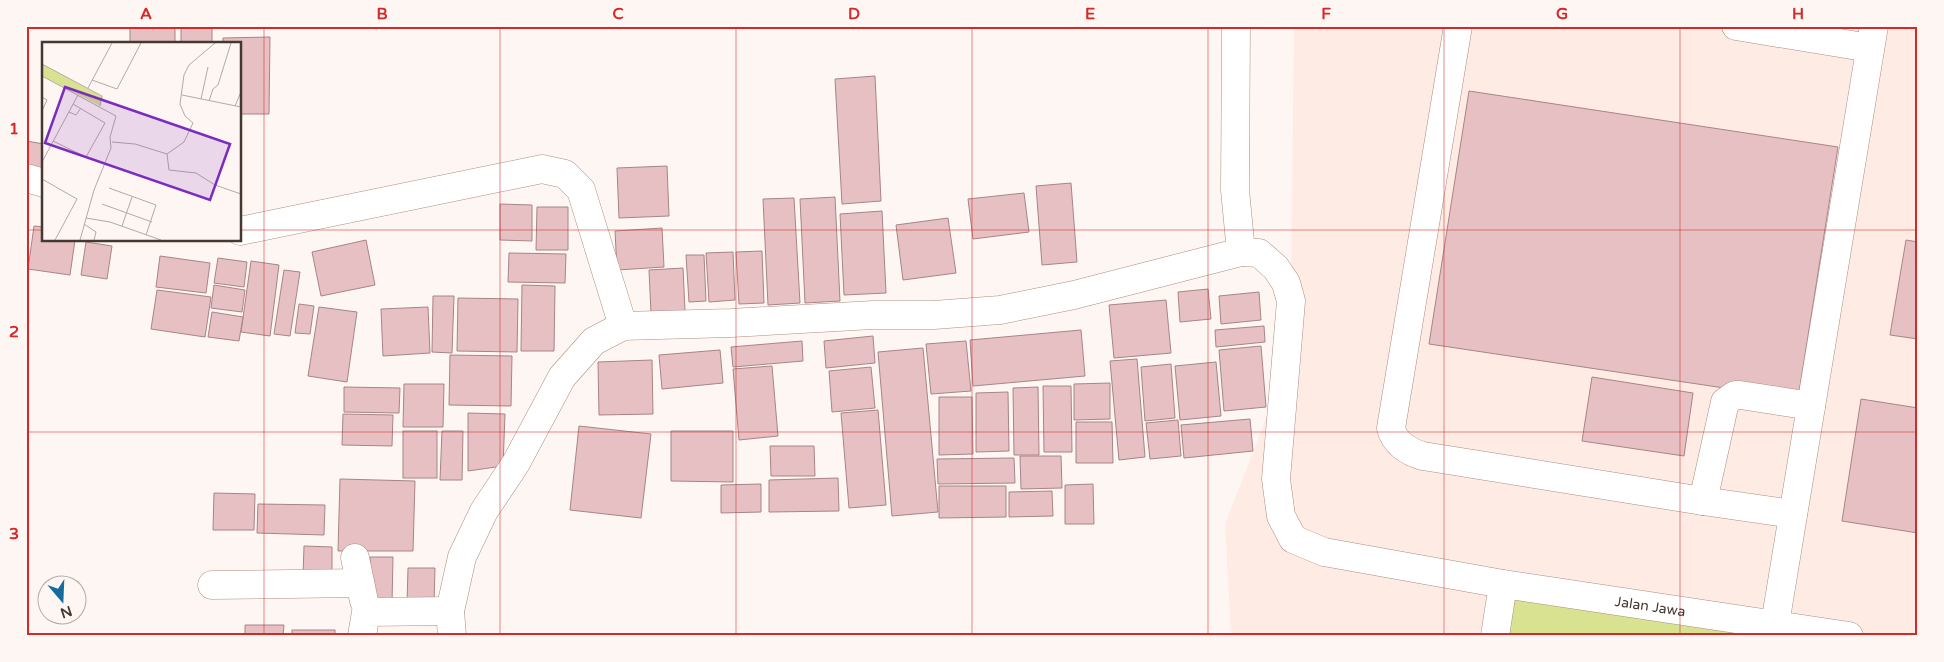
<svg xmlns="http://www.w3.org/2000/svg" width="1944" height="662" font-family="'Varela Round',sans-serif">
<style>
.built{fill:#feece4}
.green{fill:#d8e291}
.building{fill:#e7c0c3;stroke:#a88486}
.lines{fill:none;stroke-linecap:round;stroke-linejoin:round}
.minor-casing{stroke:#ad8d7e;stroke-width:29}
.minor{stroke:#fff;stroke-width:28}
.grid{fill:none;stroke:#d62828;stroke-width:1;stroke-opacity:0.55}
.labels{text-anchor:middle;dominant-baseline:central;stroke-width:4.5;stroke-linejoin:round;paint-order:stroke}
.street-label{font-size:14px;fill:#453831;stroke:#fef6f3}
.inset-road{fill:none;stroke:#b4aaa5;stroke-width:1}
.view{fill:#7b2cbf;fill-opacity:0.15;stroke:#7b2cbf;stroke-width:2.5}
.inset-edge{fill:none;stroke:#453831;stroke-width:2.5}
.neatline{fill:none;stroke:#d62828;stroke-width:2}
.grid-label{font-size:16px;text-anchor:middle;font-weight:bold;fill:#d62828}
</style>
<rect width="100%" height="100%" fill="#fef6f3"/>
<polygon class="built" points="1294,26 1918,26 1918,636 1231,636 1225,524 1290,357"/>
<polygon class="green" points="1503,584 1846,636 1495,636"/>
<g class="building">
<rect x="130" y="26" width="45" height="18"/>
<rect x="181" y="26" width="31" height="18"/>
<polygon points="270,37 269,114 240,114 240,44 223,44 223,38"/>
<polygon points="875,76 881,201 842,204 835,79"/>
<polygon points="1469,91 1838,147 1798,399 1429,344"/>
<polygon points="26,141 44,144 44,175 26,172"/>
<polygon points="667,166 669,216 619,218 617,168"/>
<polygon points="1071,183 1077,262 1042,265 1036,186"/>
<polygon points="1024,193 1029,232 973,239 968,199"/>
<polygon points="835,197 840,301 805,303 800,199"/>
<polygon points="794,198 800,303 768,305 763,199"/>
<polygon points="500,204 532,205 532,241 500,240"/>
<polygon points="537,207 568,207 568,250 536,250"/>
<polygon points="882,211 886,293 844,295 840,214"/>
<polygon points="948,218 956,273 903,280 896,225"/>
<polygon points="34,226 44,227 44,240 75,240 70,275 28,269"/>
<polygon points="662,228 664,267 617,270 615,231"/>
<polygon points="366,240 375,285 321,296 312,252"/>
<polygon points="1906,240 1918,242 1918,339 1890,335"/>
<polygon points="86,242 112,246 107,279 81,275"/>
<polygon points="762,251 764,303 739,304 736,252"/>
<polygon points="733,252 735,300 709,302 706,253"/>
<polygon points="509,253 566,254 565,283 508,282"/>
<polygon points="686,255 704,255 706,301 689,302"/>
<polygon points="160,256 210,263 206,293 156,287"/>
<polygon points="218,258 247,262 244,287 214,283"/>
<polygon points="251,261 279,265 270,336 241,332"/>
<polygon points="683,268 685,311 651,313 649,270"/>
<polygon points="284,270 300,272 290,336 274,334"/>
<polygon points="214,285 245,290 242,312 211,308"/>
<polygon points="522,285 555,286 554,351 521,351"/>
<polygon points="1208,289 1211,319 1180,322 1178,292"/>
<polygon points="157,290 211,297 205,337 151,329"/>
<polygon points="1259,292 1261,320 1221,324 1219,296"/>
<polygon points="433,296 454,296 452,353 432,352"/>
<polygon points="458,298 518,299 517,352 457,351"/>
<polygon points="1166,300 1171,353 1114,358 1109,305"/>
<polygon points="299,304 314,306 310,334 295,333"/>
<polygon points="319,307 357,312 347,382 308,376"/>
<polygon points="428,307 430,353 383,356 381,309"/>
<polygon points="212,312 243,317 239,341 208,337"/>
<polygon points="1264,326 1265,342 1216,347 1215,330"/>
<polygon points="1081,330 1085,376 973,386 970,340"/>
<polygon points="873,336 875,363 826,368 824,341"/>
<polygon points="802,341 803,361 733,367 731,347"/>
<polygon points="966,341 971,391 931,394 926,344"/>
<polygon points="1261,346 1266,407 1224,411 1219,350"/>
<polygon points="923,348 938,512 892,516 878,352"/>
<polygon points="720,350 723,383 662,389 659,355"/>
<polygon points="450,355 512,356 511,406 449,405"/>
<polygon points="1137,359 1145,457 1119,460 1110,361"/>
<polygon points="652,360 653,414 599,415 598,362"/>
<polygon points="1216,362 1221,416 1180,420 1175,366"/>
<polygon points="1171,364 1175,418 1145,421 1141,367"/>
<polygon points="772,366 778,436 739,440 733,369"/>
<polygon points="871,367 875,408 832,412 829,371"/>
<polygon points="1592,377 1693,393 1684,456 1582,441"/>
<polygon points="1110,383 1110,419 1074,420 1074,384"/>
<polygon points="404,384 444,384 443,427 403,427"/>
<polygon points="1043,386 1071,386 1072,452 1044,452"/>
<polygon points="344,387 400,388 399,413 344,412"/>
<polygon points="1038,387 1039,455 1014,455 1013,388"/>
<polygon points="1008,392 1009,451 976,452 976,393"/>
<polygon points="939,397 972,397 973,454 939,455"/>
<polygon points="1861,399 1918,408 1918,533 1842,521"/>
<polygon points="878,410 886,505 849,508 841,413"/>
<polygon points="468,413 505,414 503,466 468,471"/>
<polygon points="343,414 393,415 392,446 342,445"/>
<polygon points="1250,419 1253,451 1184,458 1181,425"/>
<polygon points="1178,420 1181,456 1150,459 1146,423"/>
<polygon points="1076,422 1112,422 1113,463 1076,463"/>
<polygon points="579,426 651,434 641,518 570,510"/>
<rect x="403" y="431" width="34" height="47"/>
<polygon points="442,431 463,431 462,480 440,480"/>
<polygon points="671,431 733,431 733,482 671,481"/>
<polygon points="770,446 814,446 815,476 771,476"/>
<polygon points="1020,456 1061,456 1062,488 1021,489"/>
<polygon points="1014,458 1015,483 938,484 937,459"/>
<polygon points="838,478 839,511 769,512 769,480"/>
<polygon points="340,479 415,481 413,551 338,551"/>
<polygon points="761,484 761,512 721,513 721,485"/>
<polygon points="1093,484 1094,524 1065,524 1065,485"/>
<polygon points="939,486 1006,486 1006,517 939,518"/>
<polygon points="1052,491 1053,516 1009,517 1009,492"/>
<polygon points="214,493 255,494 254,530 213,530"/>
<polygon points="258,504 325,505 324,535 257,533"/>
<polygon points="304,546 332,547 332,576 303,576"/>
<polygon points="370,557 393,557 392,604 369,604"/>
<polygon points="408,568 435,568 434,604 407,604"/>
<polygon points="245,625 284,625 283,636 245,636"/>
<rect x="292" y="630" width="43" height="6"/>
</g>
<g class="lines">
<defs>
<g id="minor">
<path id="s1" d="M 1236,26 L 1235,190 L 1241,252 L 1259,253 L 1276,268 L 1286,283 L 1291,301 L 1276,479 L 1281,516 L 1293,539 L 1324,552 L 1503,584 L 1849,636"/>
<path d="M 1458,26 L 1391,428 C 1394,443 1409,452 1423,456 L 1703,501 L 1793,514"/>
<polyline points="1736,26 1870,48"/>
<polyline points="26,178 44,183"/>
<polyline points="240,231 542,169 565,174 581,190 623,326"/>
<polyline points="1703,501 1725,402 1735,395 1740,395 1811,406"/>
<polyline points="355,558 364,601"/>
<polyline points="212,585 360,583"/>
<polyline points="1775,624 1874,26"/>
<polyline points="362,636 366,612 450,611"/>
<polyline points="452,636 450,611 462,557 484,511 516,463 562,377 594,341 623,326 731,323 873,315 934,315 1000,310 1074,295 1241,252"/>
<polyline points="1495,636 1503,584"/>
</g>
</defs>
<use href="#minor" class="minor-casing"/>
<use href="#minor" class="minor"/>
</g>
<path class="grid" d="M 264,26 L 264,636M 500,26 L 500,636M 736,26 L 736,636M 972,26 L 972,636M 1208,26 L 1208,636M 1444,26 L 1444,636M 1680,26 L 1680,636M 26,230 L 44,230M 240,230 L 1918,230M 26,432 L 1918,432"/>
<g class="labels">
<g class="street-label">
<text stroke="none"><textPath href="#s1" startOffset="910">Jalan Jawa</textPath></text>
</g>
</g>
<g transform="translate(42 42)">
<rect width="199" height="199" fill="#fef6f3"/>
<path d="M 0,22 L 61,55 L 58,64 L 0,34 Z" fill="#d8e291"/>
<path class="inset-road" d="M 0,22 L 60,54 L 58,64M 0,34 L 74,74 L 68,95 L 69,106 L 52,148 L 38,198M 50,38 L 75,47 L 99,1M 46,46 L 70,1M 140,53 L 199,65M 0,55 L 5,58 L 0,69M 159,57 L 166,25M 167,59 L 171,47 L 176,43 L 189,1M 193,64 L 199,50M 27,70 L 34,73 L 39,66M 11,99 L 44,115 L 63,81 L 31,62M 70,100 L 93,102 L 125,112 L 142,100 L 151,81 L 143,74 L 138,62 L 142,33 L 147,23 L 173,1M 125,112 L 127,128 L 154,131 L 173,143 L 199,152M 0,120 L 36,53M 0,137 L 35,157 L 13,198M 67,146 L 114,163 L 104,193M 60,162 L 110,180M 44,176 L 68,180 L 119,198M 42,182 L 54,190 L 52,198M 80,184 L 90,155"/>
<path class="view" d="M 23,45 L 188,102 L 168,158 L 3,101 Z"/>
<rect width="199" height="199" class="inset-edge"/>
</g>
<rect width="1944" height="662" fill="none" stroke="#fef6f3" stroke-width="55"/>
<g transform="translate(62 600) rotate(161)"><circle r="24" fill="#fef6f3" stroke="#b4aaa5"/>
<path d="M0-4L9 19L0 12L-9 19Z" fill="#186c9d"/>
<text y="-8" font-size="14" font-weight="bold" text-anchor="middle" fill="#453831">N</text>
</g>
<rect x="28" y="28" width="1888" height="606" class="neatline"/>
<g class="grid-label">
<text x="146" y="19">A</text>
<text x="382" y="19">B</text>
<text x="618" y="19">C</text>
<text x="854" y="19">D</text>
<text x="1090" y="19">E</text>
<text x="1326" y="19">F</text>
<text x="1562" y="19">G</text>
<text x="1798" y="19">H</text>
<text x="14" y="134">1</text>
<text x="14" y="337">2</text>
<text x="14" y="539">3</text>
</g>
</svg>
